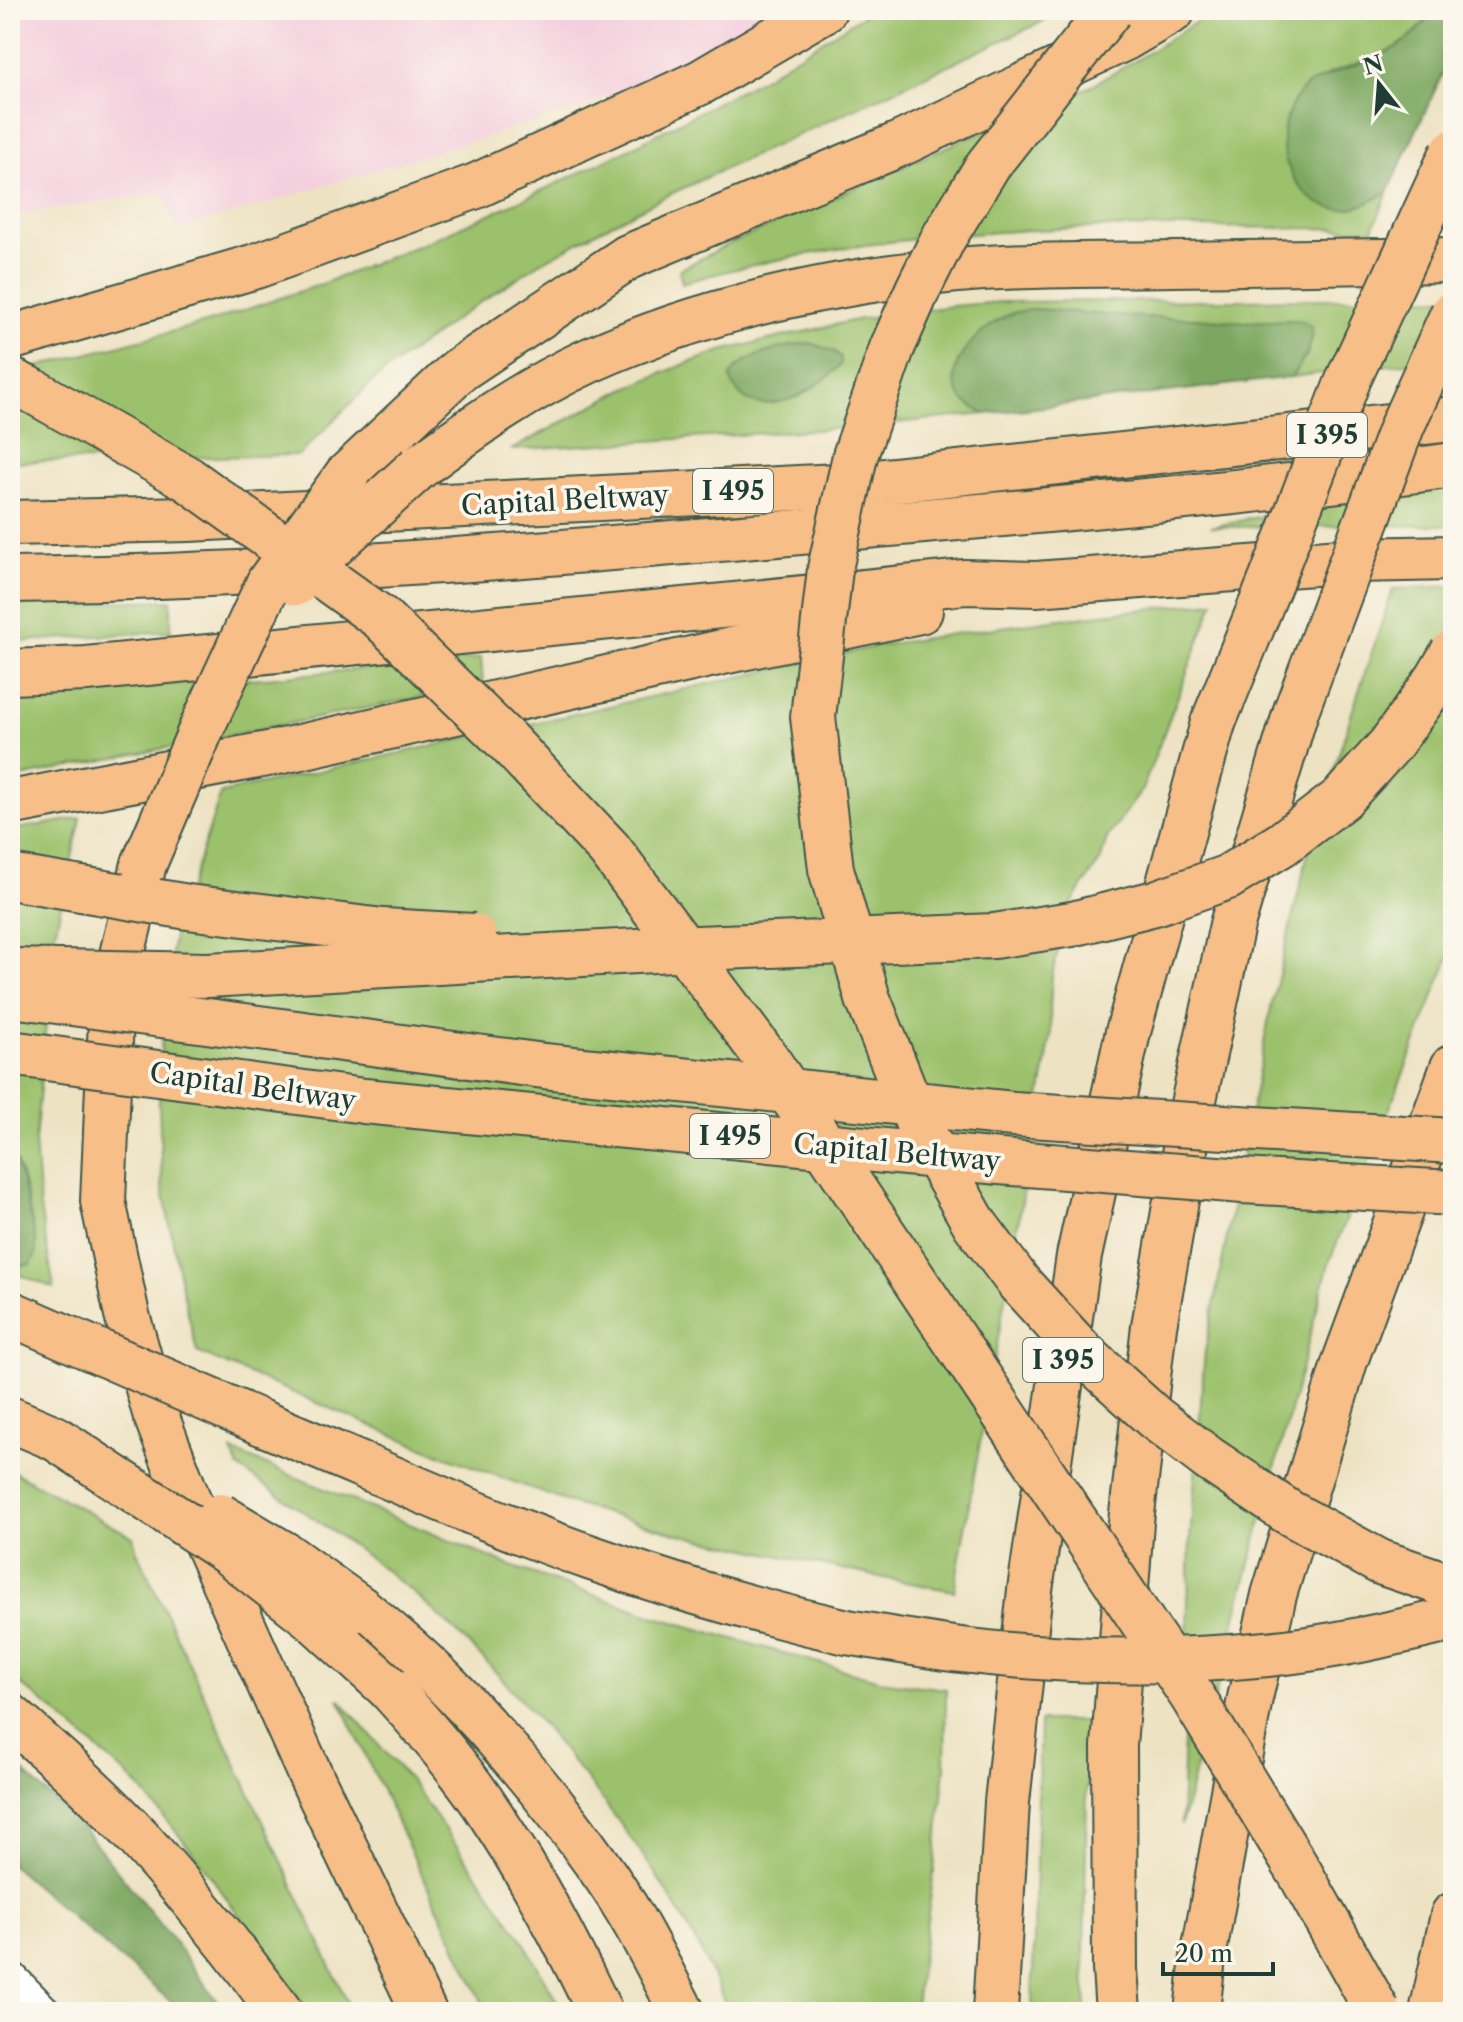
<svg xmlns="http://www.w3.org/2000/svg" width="1463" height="2022" font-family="'Libre Caslon Text',serif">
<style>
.built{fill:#f4cfde}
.green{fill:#9cc16c;stroke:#5e7f50;stroke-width:2;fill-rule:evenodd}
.forest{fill:#7da760;stroke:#4e724a;stroke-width:2}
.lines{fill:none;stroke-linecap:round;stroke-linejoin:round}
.minor-casing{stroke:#3e5649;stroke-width:38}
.motorway-casing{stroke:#3e5649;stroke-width:48}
.minor{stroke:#fff;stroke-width:34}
.motorway{stroke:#f7be88;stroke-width:44}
.motorway-bridge-casing{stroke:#3e5649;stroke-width:48;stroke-linecap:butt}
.motorway-bridge{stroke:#f7be88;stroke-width:44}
.labels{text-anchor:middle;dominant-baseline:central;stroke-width:7;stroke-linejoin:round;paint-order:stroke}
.shield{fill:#fbf7ec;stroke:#61756b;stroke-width:2}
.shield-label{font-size:26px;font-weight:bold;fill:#1f3d34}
.street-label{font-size:28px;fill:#1f3d34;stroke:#fbf7ec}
</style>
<rect width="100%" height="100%" fill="#fbf7ec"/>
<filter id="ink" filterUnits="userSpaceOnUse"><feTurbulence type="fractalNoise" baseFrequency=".0125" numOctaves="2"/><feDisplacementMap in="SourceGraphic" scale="16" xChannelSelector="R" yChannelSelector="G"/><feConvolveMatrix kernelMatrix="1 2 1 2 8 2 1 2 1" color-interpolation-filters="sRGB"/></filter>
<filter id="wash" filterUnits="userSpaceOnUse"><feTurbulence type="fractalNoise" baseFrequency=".006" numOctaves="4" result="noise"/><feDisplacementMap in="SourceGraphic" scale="32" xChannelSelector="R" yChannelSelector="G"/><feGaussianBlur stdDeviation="1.8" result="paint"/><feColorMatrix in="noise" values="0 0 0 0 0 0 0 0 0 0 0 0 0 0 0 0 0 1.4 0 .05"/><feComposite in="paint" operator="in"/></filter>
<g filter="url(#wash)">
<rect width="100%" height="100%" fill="#ede2c2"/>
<polygon class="built" points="10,10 796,10 766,28 585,106 178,230 162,193 10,215"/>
<g class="green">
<polygon points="872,10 1068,10 666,196 600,230 540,263 467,311 375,379 299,455 10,462 10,374 209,322 322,284 422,244 526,198 625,151 756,82"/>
<path d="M 1215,10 L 1432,10 L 1420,29 L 1405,43 L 1392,51 L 1331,73 L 1320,79 L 1292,106 L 1286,119 L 1283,136 L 1283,149 L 1295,179 L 1306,194 L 1316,201 L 1363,205 L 1388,192 L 1373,229 C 1141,226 908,218 682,283 L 679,270 L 727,245 L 967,138 L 1085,89 L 1141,57 Z"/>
<path d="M 1453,298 L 1453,357 L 1291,377 L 1307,355 L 1313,335 L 1294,320 L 1245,322 L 1021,311 L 1011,314 L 989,326 L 959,392 L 964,401 L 985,414 L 844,428 L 511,450 L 622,390 L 680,366 L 721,351 L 856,320 L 952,306 L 1002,302 ZM 811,343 L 835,352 L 841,358 C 815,388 805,402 762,403 L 750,359 L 794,345 Z"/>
<polygon points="1453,488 1453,525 1211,527 1285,511"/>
<polygon points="1453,586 1453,947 1329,1263 1181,1825 1190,1540 1205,1351 1270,1012 1306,861 1352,712 1393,589"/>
<polygon points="171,600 171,631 10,642 10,604"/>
<path d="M 1214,602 L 1142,790 L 1107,838 L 1101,859 L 1066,912 L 1052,976 L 1050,1007 L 1051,1035 L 954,1591 L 889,1579 L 682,1535 L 570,1503 L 426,1449 L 197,1352 L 180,1279 L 162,1185 L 159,1101 L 163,1003 L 174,936 L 221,793 L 878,646 C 989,627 1101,613 1214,602 Z"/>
<polygon points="481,658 483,685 10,779 10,694 265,678"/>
<path d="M 81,818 L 54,937 L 35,1142 L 40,1208 L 54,1288 L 10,1271 L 10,1263 L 20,1266 L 36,1240 C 28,1213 26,1175 10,1152 L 10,830 Z"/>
<path d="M 232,1451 L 511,1566 L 656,1617 L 886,1682 L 946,1689 L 945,1768 L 934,1871 L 914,2012 L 729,2012 C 691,1919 638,1844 576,1766 C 526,1703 472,1642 410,1590 C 356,1545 296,1507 238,1467 Z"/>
<polygon points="10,1470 133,1537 137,1552 352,2012 309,2012 193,1852 135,1782 52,1709 10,1676"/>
<polygon points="339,1699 408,1778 487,1888 522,1939 563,2012 487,2012"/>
<polygon points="1040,1721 1088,1721 1084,1954 1086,2012 1032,2012"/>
</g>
<g class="forest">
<path d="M 1432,10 L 1453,10 L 1453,51 L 1388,192 C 1373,200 1359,209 1342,209 C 1308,210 1280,169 1283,136 C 1283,126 1287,116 1291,107 C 1295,100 1298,92 1305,87 C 1309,83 1315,81 1321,79 C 1363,58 1407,56 1432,10 Z"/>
<path d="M 1038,309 L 1129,317 L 1196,318 L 1245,322 L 1294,320 L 1303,321 L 1311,326 C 1315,346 1302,362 1291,377 L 985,414 C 978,410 969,406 963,400 C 935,365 984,325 1013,313 C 1021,310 1030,310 1038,309 Z"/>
<path d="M 811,343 L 835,352 L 841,358 L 841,364 C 817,392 747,431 730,377 C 740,355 788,345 811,343 Z"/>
<polygon points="10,1152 16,1161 20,1174 36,1240 36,1254 31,1264 20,1266 10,1263"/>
<polygon points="10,1759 83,1828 176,1944 225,2012 183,2012 10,1864"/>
</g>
</g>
<g filter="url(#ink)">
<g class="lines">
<defs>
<polyline id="minor" points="10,1978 43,2012"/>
<g id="motorway">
<polyline points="10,338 256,266 476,186 701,82 824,10"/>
<path d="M 419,467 C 473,427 527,389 588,361 C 700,310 834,280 957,270 C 1029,264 1102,265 1175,264 C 1267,263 1360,262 1453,260"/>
<polyline points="347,475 459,370 628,257 900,144 1125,38 1173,10"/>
<polyline points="10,523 189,519 838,486 1453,419"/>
<path d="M 10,580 C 289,576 567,553 845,528 C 1048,510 1251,494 1453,465"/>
<polyline points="10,672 86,669 965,582 1036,584 1354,560 1453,558"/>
<polyline points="10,803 278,752 727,651 920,611"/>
<polyline points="144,864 112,996 103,1201 127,1315 155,1413 196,1520 307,1768 424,2012"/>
<polyline points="10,1419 55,1438"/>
<path d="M 262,1423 C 371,1468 478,1518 589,1557 C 674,1587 759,1612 847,1632"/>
<path d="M 361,1609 C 397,1639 433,1669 465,1704 C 511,1753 558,1809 597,1864 C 631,1910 656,1962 682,2012"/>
<path d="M 389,1688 C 426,1729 463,1771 493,1818 C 534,1880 568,1945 600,2012"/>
<path d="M 10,1716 C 54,1755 98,1794 138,1837 C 188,1893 236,1951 280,2012"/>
<polyline points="995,2012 1007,1802 1030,1590 1079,1256 1128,1032 1213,723"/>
<polyline points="1118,2012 1115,1969 1114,1746 1131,1522 1154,1326 1192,1109 1232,925 1296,711"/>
<polyline points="1197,2012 1203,1958 1250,1698 1274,1595 1345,1361 1453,1067"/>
<polyline points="1432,2012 1453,1915"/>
</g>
</defs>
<use href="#minor" class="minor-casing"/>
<use href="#motorway" class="motorway-casing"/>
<use href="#minor" class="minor"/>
<use href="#motorway" class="motorway"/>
<defs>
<g id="motorway-bridge">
<polyline points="1110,10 988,165 944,237 918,289 892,348 855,456 830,569 813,717 831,869 868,999 918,1124 975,1224 1019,1283 1084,1354 1155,1418 1209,1459 1288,1512 1380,1562 1453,1587"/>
<polyline points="10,380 33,391 188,479 381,618 508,742 609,849 767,1059 1192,1696 1300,1873 1378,2012"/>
<polyline points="296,583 304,572 419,467"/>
<polyline points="1296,711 1402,426 1453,313"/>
<polyline points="1213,723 1272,578 1349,378 1453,152"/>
<polyline points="144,864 203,725 269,582 347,475"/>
<polyline points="10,877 188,907 383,931 474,936"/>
<polyline points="10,971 208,975 672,949 994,936 1072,924 1155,903 1228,877 1282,844 1342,798 1390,745 1438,678 1453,652"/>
<polyline points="12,995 544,1066 1013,1114 1453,1141"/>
<polyline points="10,1053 364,1101 1000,1162 1243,1181 1453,1193"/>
<polyline points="10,1313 262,1423"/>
<polyline points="55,1438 229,1553 313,1619 389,1688"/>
<polyline points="220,1516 284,1554 361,1609"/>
<path d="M 847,1632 C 885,1638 923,1645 961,1650 C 1062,1662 1166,1664 1267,1654 C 1330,1648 1392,1634 1453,1619"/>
</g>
</defs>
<use href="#motorway-bridge" class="motorway-bridge-casing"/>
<use href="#motorway-bridge" class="motorway-bridge"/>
</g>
</g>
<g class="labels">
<g class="shield">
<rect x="1287" y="413" width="80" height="44" rx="6"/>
<rect x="693" y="469" width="80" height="44" rx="6"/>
<rect x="690" y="1114" width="80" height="44" rx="6"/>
<rect x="1023" y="1338" width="80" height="44" rx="6"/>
</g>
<g class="shield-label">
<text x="1327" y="435">I 395</text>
<text x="733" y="491">I 495</text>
<text x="730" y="1136">I 495</text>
<text x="1063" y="1360">I 395</text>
</g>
<g class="street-label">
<text transform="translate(565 500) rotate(-3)">Capital Beltway</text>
<text transform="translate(253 1086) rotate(8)">Capital Beltway</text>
<text transform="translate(897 1152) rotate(5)">Capital Beltway</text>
</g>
</g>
<rect width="1463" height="2022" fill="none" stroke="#fbf7ec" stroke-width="40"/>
<g transform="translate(1379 84) rotate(343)" stroke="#fbf7ec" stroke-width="6" paint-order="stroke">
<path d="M0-6L14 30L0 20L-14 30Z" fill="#1f3d34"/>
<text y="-12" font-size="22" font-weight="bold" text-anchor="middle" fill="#1f3d34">N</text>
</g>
<path d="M1163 1962v12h110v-12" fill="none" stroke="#1f3d34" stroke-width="4"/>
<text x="1175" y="1962" font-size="24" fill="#1f3d34" stroke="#fbf7ec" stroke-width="6" paint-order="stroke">20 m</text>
</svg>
